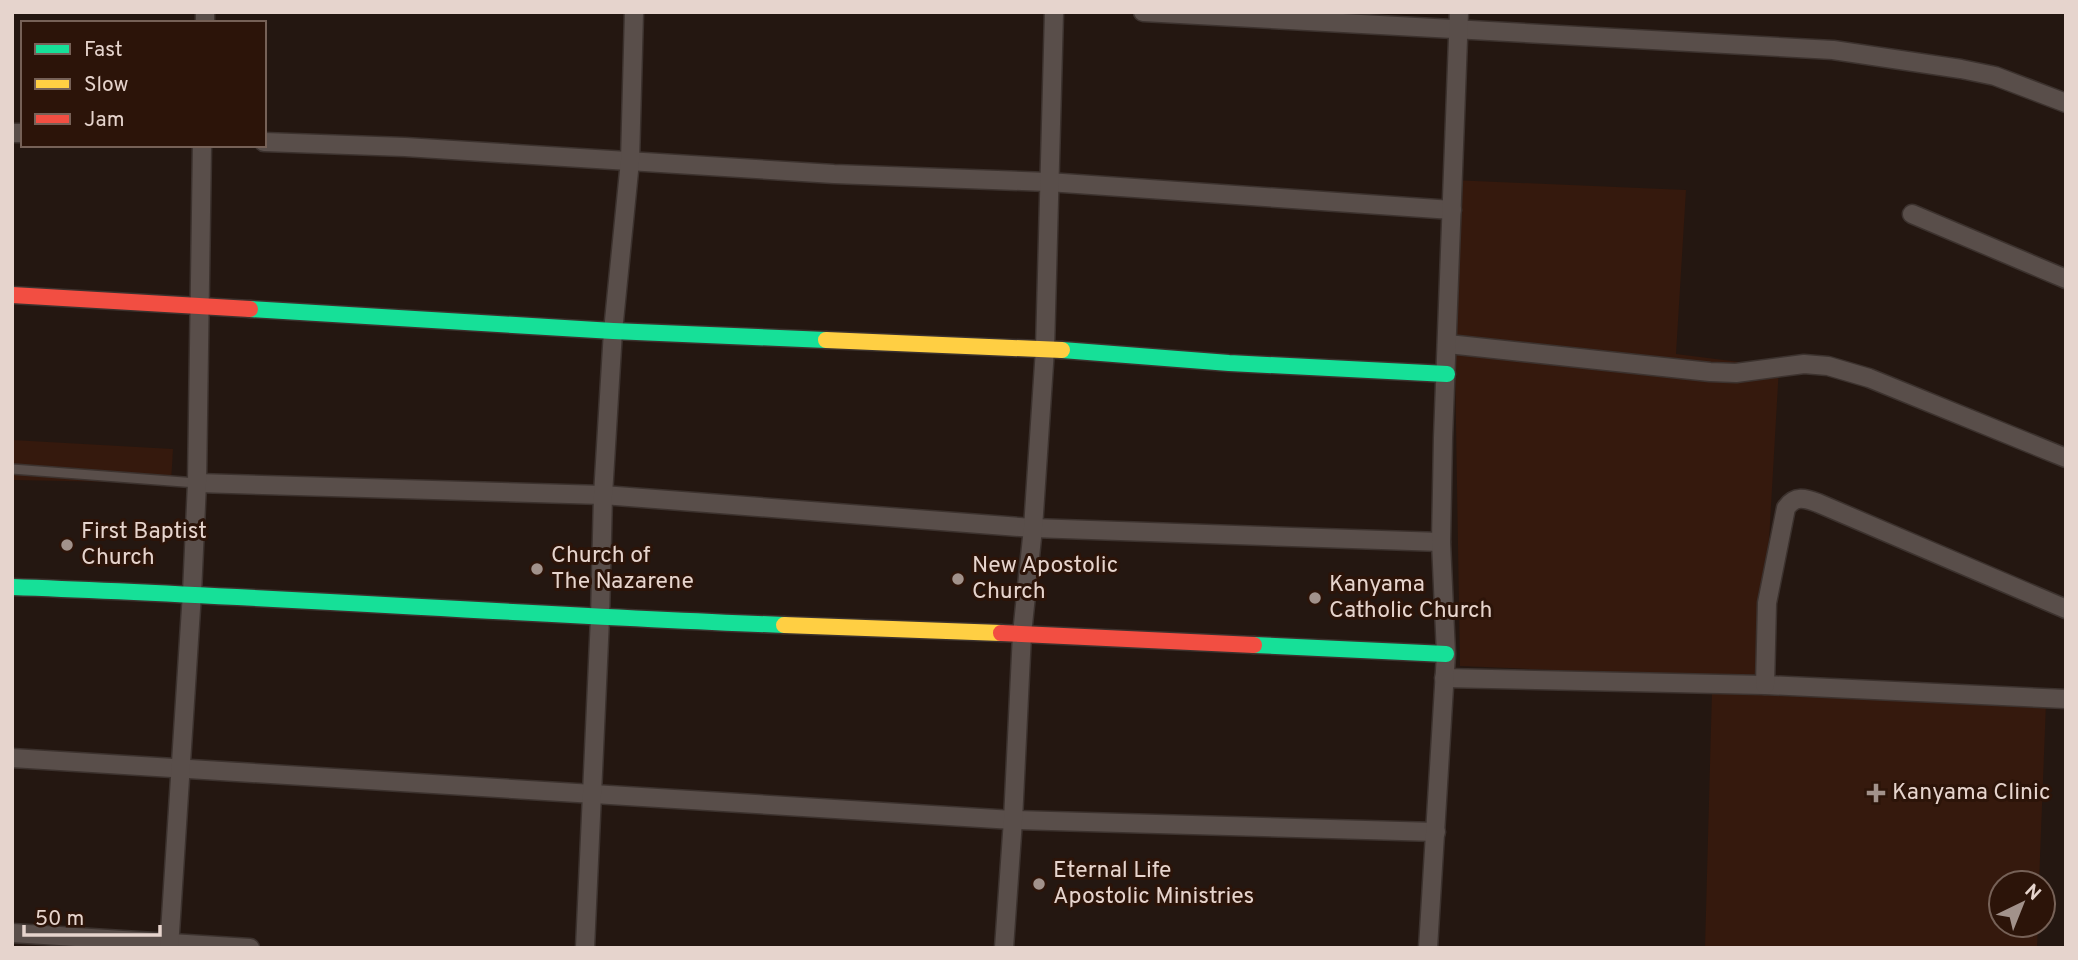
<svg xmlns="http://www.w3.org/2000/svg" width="2078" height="960" font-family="Overpass,sans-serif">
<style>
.built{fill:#35190d}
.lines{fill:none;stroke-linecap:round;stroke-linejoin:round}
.lane-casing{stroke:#3c322e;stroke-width:12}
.street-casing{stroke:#3c322e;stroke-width:21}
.fast-casing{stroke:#3c322e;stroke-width:19}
.slow-casing{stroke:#3c322e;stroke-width:19}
.jam-casing{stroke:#3c322e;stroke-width:19}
.lane{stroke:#594e4a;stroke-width:9}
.street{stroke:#594e4a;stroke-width:18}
.fast{stroke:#16e098;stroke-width:16}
.slow{stroke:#ffcf43;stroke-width:16}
.jam{stroke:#f24e42;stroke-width:16}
.poi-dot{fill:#a2928b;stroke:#2c1409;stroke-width:2.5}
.labels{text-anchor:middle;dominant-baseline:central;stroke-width:6;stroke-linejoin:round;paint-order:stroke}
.poi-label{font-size:23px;fill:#e6d4cd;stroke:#2c1409;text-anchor:start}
</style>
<rect width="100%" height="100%" fill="#241711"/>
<g class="built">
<polygon points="1452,180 1686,190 1676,354 1779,367 1761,679 1460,666"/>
<polygon points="12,440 173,449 171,483 12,480"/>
<polygon points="1712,691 2046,703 2039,883 2001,883 2001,925 2038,925 2037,948 1705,948"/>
</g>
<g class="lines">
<defs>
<polyline id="lane" points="12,469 197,483"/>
<g id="street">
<polyline points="1143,12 1833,50 1961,69 1995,76 2066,103"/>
<polyline points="205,23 205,12"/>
<polyline points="12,133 23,133"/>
<polyline points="264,142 405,147 834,174 1048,182 1452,210"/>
<polyline points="1912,214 2066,279"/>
<polyline points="1448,344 1710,372 1736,373 1804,364 1828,366 1869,378 2066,458"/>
<polyline points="197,483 603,495 1033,528 1441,542"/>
<polyline points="1444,678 1765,685 2066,699"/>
<path d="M 1765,685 L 1767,603 L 1786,508 C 1795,495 1805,498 1818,503 L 2066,609"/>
<polyline points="12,758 1013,820 1436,832"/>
<polyline points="12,933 250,948"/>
<polyline points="169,948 192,593 197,483 202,145"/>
<polyline points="585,948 600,618 603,495 613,331 630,161 634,12"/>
<polyline points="1004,948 1013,820 1022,634 1033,528 1045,349 1054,12"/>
<polyline points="1428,948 1446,654 1441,542 1443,438 1459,12"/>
</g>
<g id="fast">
<polyline points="250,309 613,331 826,340"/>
<polyline points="1062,350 1229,363 1447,374"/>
<path d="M 12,587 C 269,596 526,615 784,625"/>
<polyline points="1254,645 1446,654"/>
</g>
<g id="slow">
<polyline points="826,340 1062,350"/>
<polyline points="784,625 1001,633"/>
</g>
<g id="jam">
<polyline points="12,295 250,309"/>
<polyline points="1001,633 1254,645"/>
</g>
</defs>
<use href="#lane" class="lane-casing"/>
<use href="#street" class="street-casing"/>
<use href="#fast" class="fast-casing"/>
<use href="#slow" class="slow-casing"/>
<use href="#jam" class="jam-casing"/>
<use href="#lane" class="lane"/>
<use href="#street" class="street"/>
<use href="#fast" class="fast"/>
<use href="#slow" class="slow"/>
<use href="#jam" class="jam"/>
</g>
<g class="poi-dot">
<circle cx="67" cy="545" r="7"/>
<circle cx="537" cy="569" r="7"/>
<circle cx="958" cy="579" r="7"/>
<circle cx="1315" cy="598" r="7"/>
<path d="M1872.5 782.5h7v7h7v7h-7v7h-7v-7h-7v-7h7z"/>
<circle cx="1039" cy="884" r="7"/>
</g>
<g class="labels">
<g class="poi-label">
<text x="81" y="532">First Baptist<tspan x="81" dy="26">Church</tspan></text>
<text x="551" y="556">Church of<tspan x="551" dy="26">The Nazarene</tspan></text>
<text x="972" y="566">New Apostolic<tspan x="972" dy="26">Church</tspan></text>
<text x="1329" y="585">Kanyama<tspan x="1329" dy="26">Catholic Church</tspan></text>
<text x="1892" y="793">Kanyama Clinic</text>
<text x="1053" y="871">Eternal Life<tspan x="1053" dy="26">Apostolic Ministries</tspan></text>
</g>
</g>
<rect width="2078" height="960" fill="none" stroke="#e6d4cd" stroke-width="28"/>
<rect x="21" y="21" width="245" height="126" fill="#2c1409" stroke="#766157" stroke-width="2"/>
<rect x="35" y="44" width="35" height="10" fill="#16e098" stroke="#766157" stroke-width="2"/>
<text x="84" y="56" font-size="21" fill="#e6d4cd">Fast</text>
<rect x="35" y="79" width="35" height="10" fill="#ffcf43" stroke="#766157" stroke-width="2"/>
<text x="84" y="91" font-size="21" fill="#e6d4cd">Slow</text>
<rect x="35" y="114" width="35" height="10" fill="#f24e42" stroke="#766157" stroke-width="2"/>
<text x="84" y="126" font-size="21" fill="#e6d4cd">Jam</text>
<g transform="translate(2022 904) rotate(43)"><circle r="33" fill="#2c1409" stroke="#766157" stroke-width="2"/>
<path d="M0-5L12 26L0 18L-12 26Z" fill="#a2928b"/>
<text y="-10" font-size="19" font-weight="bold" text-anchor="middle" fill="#e6d4cd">N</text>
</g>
<path d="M24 925v10h136v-10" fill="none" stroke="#e6d4cd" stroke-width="3.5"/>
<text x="35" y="925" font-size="21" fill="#e6d4cd" stroke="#2c1409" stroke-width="5" paint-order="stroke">50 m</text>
</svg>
